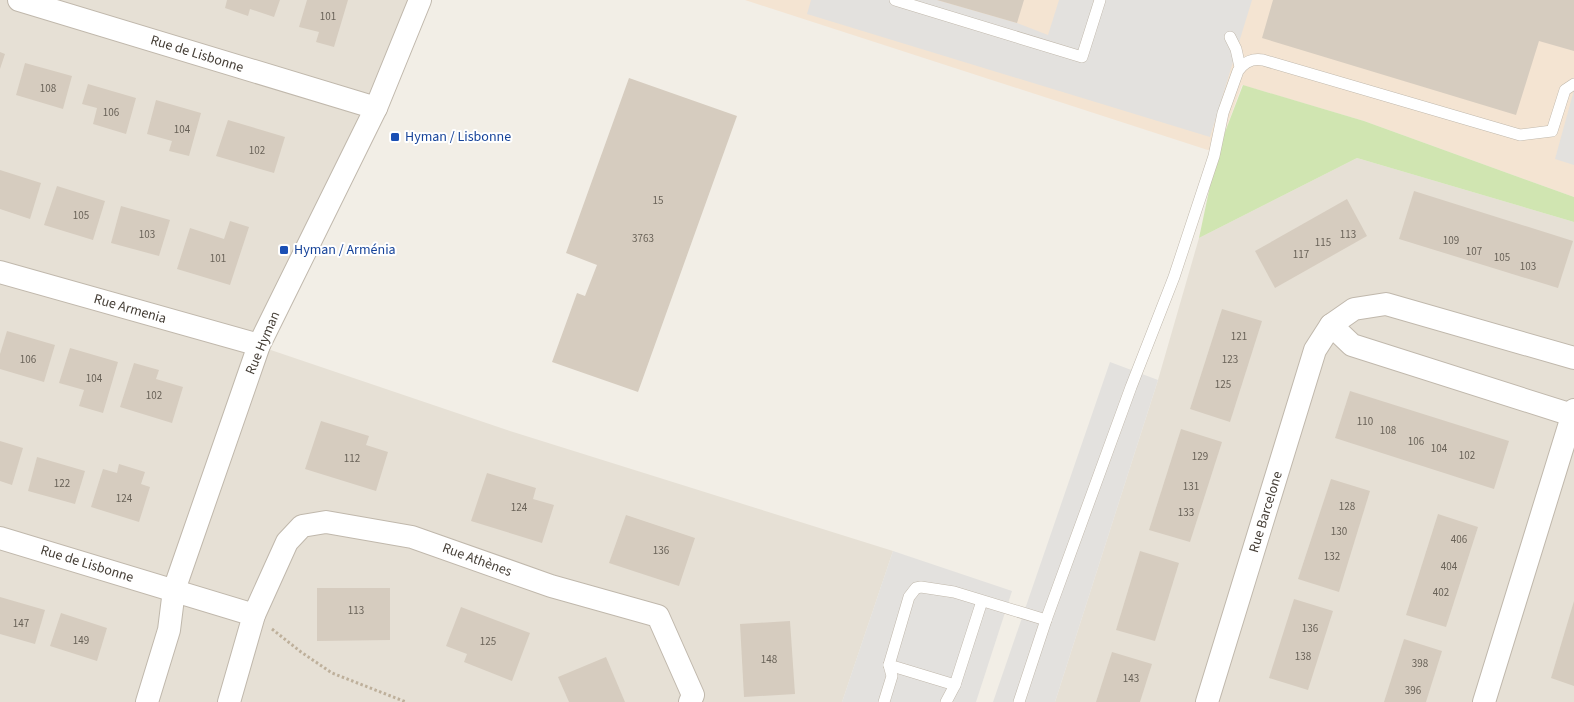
<svg xmlns="http://www.w3.org/2000/svg" width="1574" height="702" font-family="'Source Sans 3',sans-serif">
<style>
.residential{fill:#e6e0d5}
.commercial{fill:#f4e4d2}
.green{fill:#d0e5b1}
.parking{fill:#e3e1de}
.building{fill:#d6ccbf}
.lines{fill:none;stroke-linecap:round;stroke-linejoin:round}
.lane-casing{stroke:#c0b8ac;stroke-width:12}
.street-casing{stroke:#c0b8ac;stroke-width:24}
.path{stroke:#beb09b;stroke-width:3;stroke-dasharray:2.5 2.5;stroke-linecap:butt}
.lane{stroke:#fff;stroke-width:11}
.street{stroke:#fff;stroke-width:22}
.transit-dot{fill:#1a4fb4;stroke:#fff;stroke-width:2}
.labels{text-anchor:middle;dominant-baseline:central;stroke-width:4;stroke-linejoin:round;paint-order:stroke}
.number-label{font-size:11px;fill:#696258}
.street-label{font-size:14px;fill:#453e36;stroke:#fff}
.transit-label{font-size:14px;fill:#164399;stroke:#fff;text-anchor:start}
</style>
<rect width="100%" height="100%" fill="#f2eee6"/>
<g class="residential">
<polygon points="0,0 420,0 259,346 510,431 893,551 842,702 0,702"/>
<polygon points="1357,158 1574,222 1574,702 1055,702 1158,380 1199,238"/>
</g>
<polygon class="commercial" points="745,0 1574,0 1574,197 1364,121 1242,85 1217,153"/>
<polygon class="green" points="1243,85 1364,121 1574,197 1574,222 1357,158 1199,238 1217,153"/>
<g class="parking">
<polygon points="811,0 937,0 1017,23 1048,35 1059,0 1252,0 1210,137 807,14"/>
<polygon points="1574,90 1574,165 1555,159"/>
<polygon points="1110,362 1158,380 1055,702 993,702"/>
<polygon points="893,551 1012,591 976,702 842,702"/>
</g>
<g class="building">
<polygon points="227,0 280,0 274,17 250,9 248,16 225,8"/>
<polygon points="307,0 348,0 334,47 316,42 319,32 299,27"/>
<polygon points="937,0 1024,0 1017,23"/>
<polygon points="1273,0 1574,0 1574,51 1539,41 1516,115 1262,38"/>
<polygon points="0,52 5,54 0,69"/>
<polygon points="25,63 72,76 63,109 16,95"/>
<polygon points="629,78 737,116 638,392 552,362 577,293 585,296 597,265 566,253"/>
<polygon points="88,84 136,98 126,134 93,124 97,108 82,104"/>
<polygon points="156,100 201,113 189,156 169,151 172,141 147,134"/>
<polygon points="228,120 285,137 274,173 216,156"/>
<polygon points="0,170 41,183 30,219 0,209"/>
<polygon points="57,186 105,201 93,240 44,225"/>
<polygon points="1414,191 1573,241 1558,288 1399,239"/>
<polygon points="1347,199 1367,236 1275,288 1255,251"/>
<polygon points="121,206 170,220 159,256 111,243"/>
<polygon points="230,221 249,227 230,285 177,269 190,228 224,239"/>
<polygon points="1222,309 1262,321 1230,422 1190,409"/>
<polygon points="7,331 55,345 44,382 0,369 0,354"/>
<polygon points="70,348 118,362 103,413 79,406 84,390 59,383"/>
<polygon points="134,363 159,370 156,379 183,387 172,423 120,407"/>
<polygon points="1350,391 1509,441 1494,489 1335,438"/>
<polygon points="321,421 369,436 366,445 388,452 376,491 305,469"/>
<polygon points="1181,429 1222,442 1190,542 1149,530"/>
<polygon points="0,441 23,448 12,485 0,481"/>
<polygon points="37,457 85,471 75,504 28,491"/>
<polygon points="119,464 145,472 141,484 150,487 139,522 91,507 103,469 117,473"/>
<polygon points="487,473 536,488 533,499 554,505 542,543 471,521"/>
<polygon points="1331,479 1370,491 1339,592 1298,579"/>
<polygon points="1438,514 1478,527 1446,627 1406,615"/>
<polygon points="626,515 695,538 679,586 609,563"/>
<polygon points="1140,551 1179,563 1155,641 1116,630"/>
<polygon points="317,588 390,588 390,640 317,641"/>
<polygon points="0,597 45,610 35,644 0,634"/>
<polygon points="1294,599 1333,611 1308,690 1269,678"/>
<polygon points="1574,601 1574,686 1551,678"/>
<polygon points="461,607 530,633 512,681 464,662 467,654 446,646"/>
<polygon points="61,613 107,628 97,661 50,646"/>
<polygon points="790,621 795,694 744,697 740,624"/>
<polygon points="1404,639 1442,651 1426,702 1384,702"/>
<polygon points="1112,652 1152,664 1140,702 1096,702"/>
<polygon points="606,657 625,702 569,702 558,677"/>
</g>
<g class="lines">
<defs>
<g id="lane">
<polyline points="895,0 1082,57 1100,0"/>
<polyline points="1230,37 1236,49 1240,67"/>
<polyline points="982,601 955,685 889,665 909,597 916,588 921,587 954,592 1046,620"/>
<polyline points="884,702 892,676 889,665"/>
<polyline points="946,702 955,685"/>
<path d="M 1019,702 L 1046,620 L 1131,387 L 1174,277 L 1214,156 L 1223,113 L 1238,71 C 1244,62 1253,58 1263,60 L 1520,135 L 1552,131 L 1565,90 L 1574,84"/>
</g>
<g id="street">
<polyline points="19,0 376,108"/>
<polyline points="0,272 259,345"/>
<polyline points="1331,325 1352,345 1572,415"/>
<polyline points="0,538 254,615"/>
<polyline points="147,702 169,630 174,590 259,345 376,108 420,0"/>
<polyline points="229,702 254,615 287,542 302,526 326,522 412,537 551,586 658,616 693,695 690,702"/>
<polyline points="1207,702 1315,350 1331,325 1354,309 1386,304 1574,358"/>
<polyline points="1484,702 1574,410"/>
</g>
</defs>
<use href="#lane" class="lane-casing"/>
<use href="#street" class="street-casing"/>
<polyline class="path" points="272,629 301,652 332,673 406,702"/>
<use href="#lane" class="lane"/>
<use href="#street" class="street"/>
</g>
<g class="transit-dot">
<rect x="390" y="132" width="10" height="10" rx="2.5"/>
<rect x="279" y="245" width="10" height="10" rx="2.5"/>
</g>
<g class="labels">
<g class="number-label">
<text x="328" y="16">101</text>
<text x="48" y="88">108</text>
<text x="111" y="112">106</text>
<text x="182" y="129">104</text>
<text x="257" y="150">102</text>
<text x="658" y="200">15</text>
<text x="81" y="215">105</text>
<text x="147" y="234">103</text>
<text x="1348" y="234">113</text>
<text x="643" y="238">3763</text>
<text x="1451" y="240">109</text>
<text x="1323" y="242">115</text>
<text x="1474" y="251">107</text>
<text x="1301" y="254">117</text>
<text x="1502" y="257">105</text>
<text x="218" y="258">101</text>
<text x="1528" y="266">103</text>
<text x="1239" y="336">121</text>
<text x="28" y="359">106</text>
<text x="1230" y="359">123</text>
<text x="94" y="378">104</text>
<text x="1223" y="384">125</text>
<text x="154" y="395">102</text>
<text x="1365" y="421">110</text>
<text x="1388" y="430">108</text>
<text x="1416" y="441">106</text>
<text x="1439" y="448">104</text>
<text x="1467" y="455">102</text>
<text x="1200" y="456">129</text>
<text x="352" y="458">112</text>
<text x="62" y="483">122</text>
<text x="1191" y="486">131</text>
<text x="124" y="498">124</text>
<text x="1347" y="506">128</text>
<text x="519" y="507">124</text>
<text x="1186" y="512">133</text>
<text x="1339" y="531">130</text>
<text x="1459" y="539">406</text>
<text x="661" y="550">136</text>
<text x="1332" y="556">132</text>
<text x="1449" y="566">404</text>
<text x="1441" y="592">402</text>
<text x="356" y="610">113</text>
<text x="21" y="623">147</text>
<text x="1310" y="628">136</text>
<text x="81" y="640">149</text>
<text x="488" y="641">125</text>
<text x="1303" y="656">138</text>
<text x="769" y="659">148</text>
<text x="1420" y="663">398</text>
<text x="1131" y="678">143</text>
<text x="1413" y="690">396</text>
</g>
<g class="street-label">
<text transform="translate(197 54) rotate(17)">Rue de Lisbonne</text>
<text transform="translate(130 309) rotate(16)">Rue Armenia</text>
<text transform="translate(263 343) rotate(-67)">Rue Hyman</text>
<text transform="translate(1266 512) rotate(-73)">Rue Barcelone</text>
<text transform="translate(477 560) rotate(20)">Rue Athènes</text>
<text transform="translate(87 564) rotate(17)">Rue de Lisbonne</text>
</g>
<g class="transit-label">
<text x="405" y="137">Hyman / Lisbonne</text>
<text x="294" y="250">Hyman / Arménia</text>
</g>
</g>
</svg>
